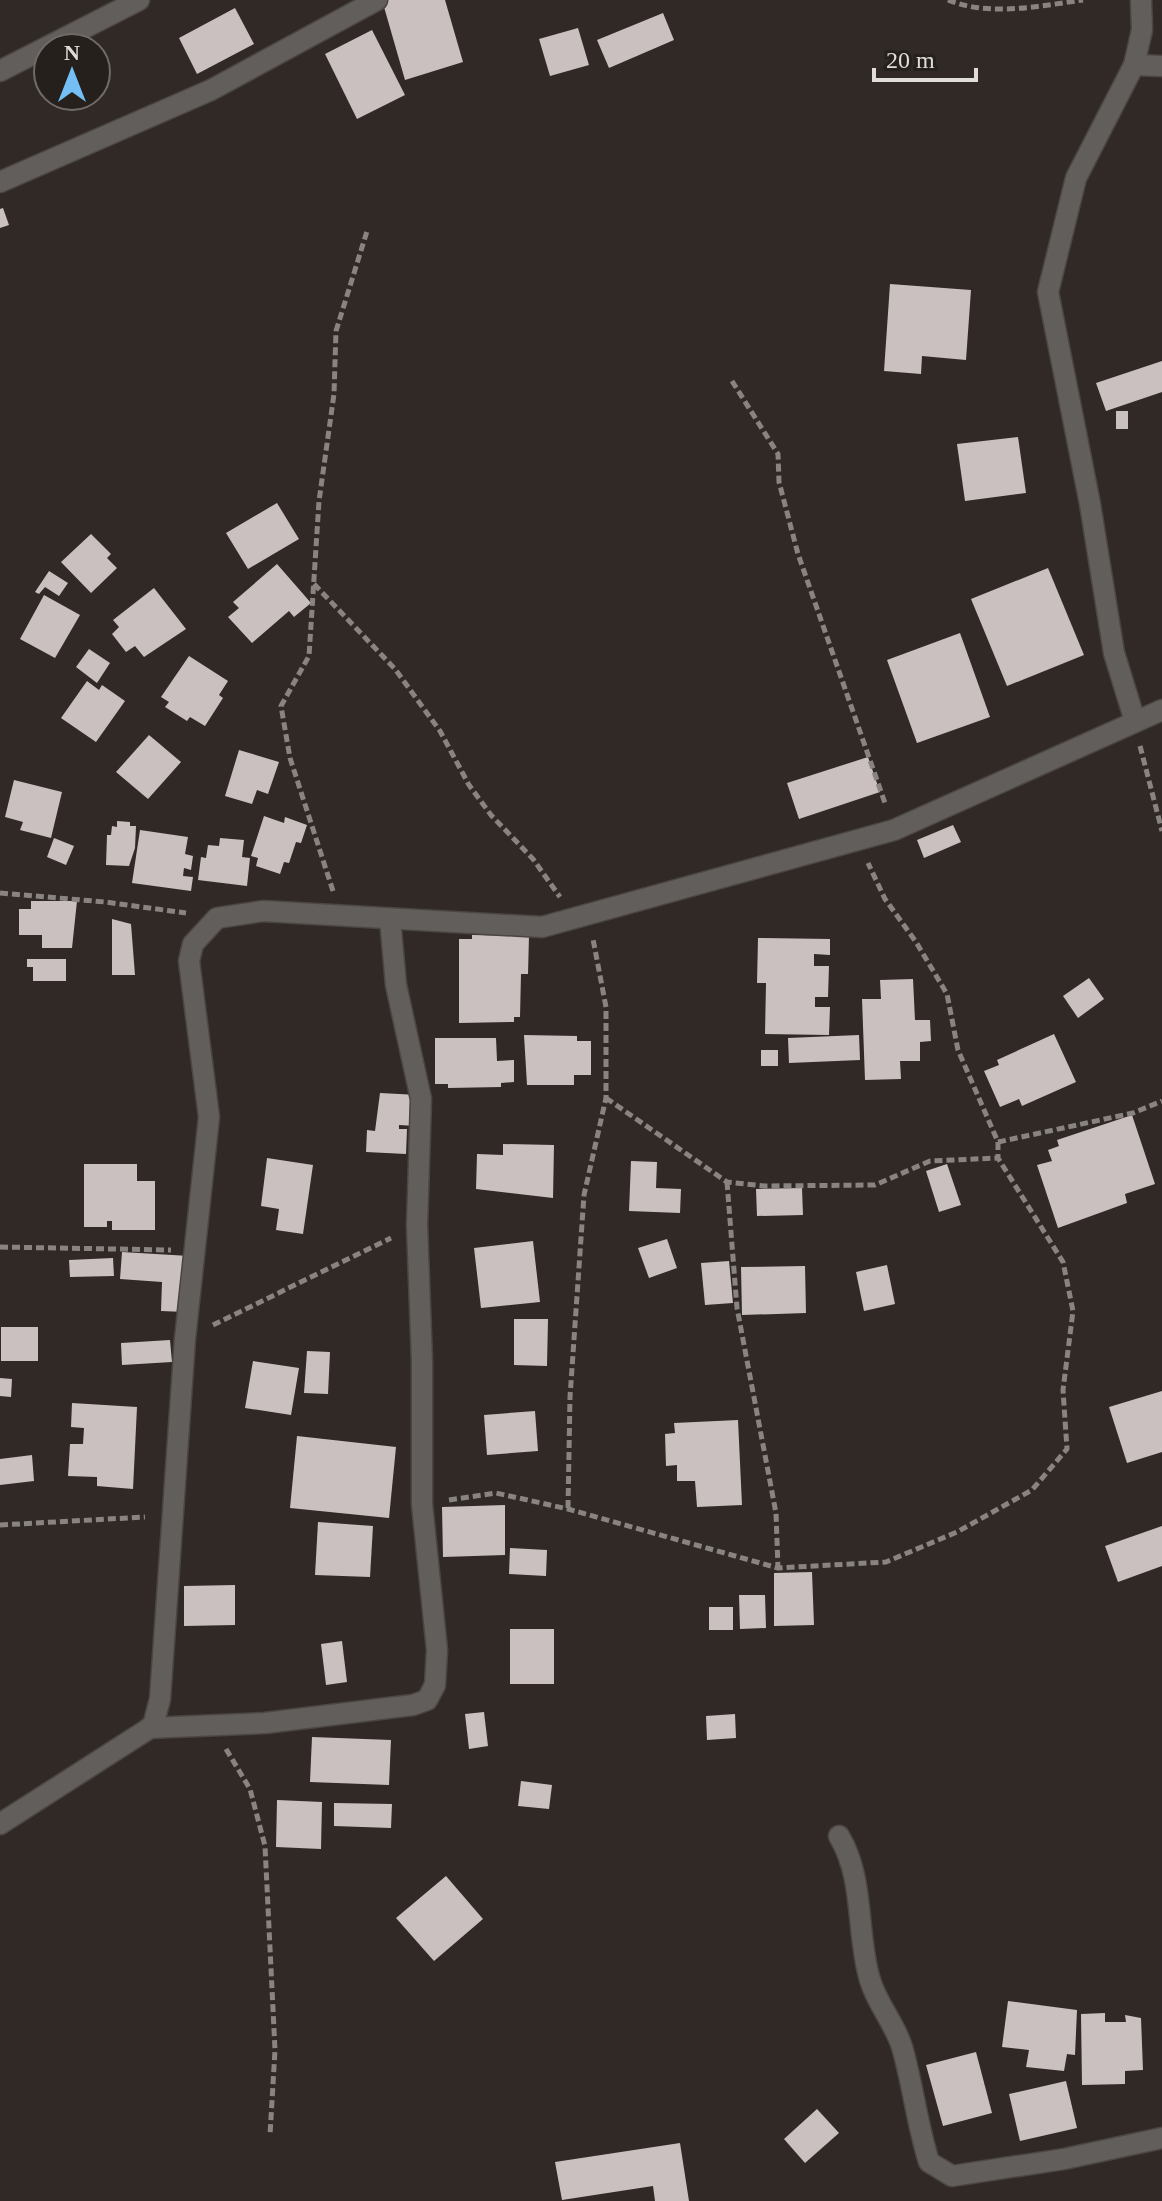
<svg xmlns="http://www.w3.org/2000/svg" width="1162" height="2201" font-family="'Times New Roman',serif">
<style>
.building{fill:#cbc0c0}
.lines{fill:none;stroke-linecap:round;stroke-linejoin:round}
.minor-casing{stroke:#4c4643;stroke-width:23}
.path{stroke:#898481;stroke-width:5;stroke-dasharray:8 4;stroke-linecap:butt}
.minor{stroke:#615e5c;stroke-width:20}
</style>
<rect width="100%" height="100%" fill="#302926"/>
<g class="building">
<polygon points="382,0 445,0 463,62 405,80"/>
<polygon points="235,8 254,44 197,74 179,38"/>
<polygon points="663,13 674,40 609,68 597,40"/>
<polygon points="578,28 589,65 550,76 539,39"/>
<polygon points="372,30 405,95 357,119 325,54"/>
<polygon points="3,208 9,225 0,228 0,209"/>
<polygon points="890,284 971,290 966,360 922,356 921,374 884,371"/>
<polygon points="1162,361 1162,392 1106,411 1096,383"/>
<rect x="1116" y="411" width="12" height="18"/>
<polygon points="1018,437 1026,493 965,501 957,444"/>
<polygon points="277,503 299,539 248,569 226,533"/>
<polygon points="91,534 111,554 107,558 117,568 91,593 61,562"/>
<polygon points="277,564 311,603 294,617 289,611 252,643 228,617 239,608 233,602"/>
<polygon points="1048,568 1084,655 1007,686 971,599"/>
<polygon points="49,571 68,583 59,596 45,587 39,594 35,592"/>
<polygon points="154,588 186,629 144,657 135,646 126,652 112,634 119,627 113,620"/>
<polygon points="44,595 80,615 55,658 20,639"/>
<polygon points="960,633 990,717 917,743 887,660"/>
<polygon points="89,649 110,663 97,683 76,667"/>
<polygon points="189,656 228,681 219,695 223,698 205,726 190,717 187,721 165,707 169,702 161,697"/>
<polygon points="87,681 99,690 102,685 125,701 96,742 61,718"/>
<polygon points="149,735 181,762 148,799 116,772"/>
<polygon points="239,750 279,762 268,794 257,790 252,804 225,796"/>
<polygon points="868,757 880,792 799,819 787,783"/>
<polygon points="14,780 62,792 51,838 20,830 23,822 5,817"/>
<polygon points="264,816 284,823 285,817 307,825 301,843 296,842 289,863 284,862 280,874 256,866 258,858 251,856"/>
<polygon points="117,821 130,822 130,826 136,826 135,848 129,866 106,865 107,835 111,835 112,826 117,827"/>
<polygon points="953,825 961,842 924,858 917,840"/>
<polygon points="140,830 188,837 185,854 193,856 191,870 184,868 183,876 193,877 191,891 132,883"/>
<polygon points="54,838 74,846 66,865 47,857"/>
<polygon points="220,838 244,840 242,857 250,858 247,886 198,880 201,857 206,858 208,845 219,846"/>
<polygon points="31,901 77,901 72,948 42,948 42,935 19,935 19,909 31,909"/>
<polygon points="112,919 131,924 135,975 112,975"/>
<polygon points="472,935 529,936 528,974 521,974 520,1017 514,1017 514,1022 459,1023 459,939 472,939"/>
<polygon points="758,938 830,939 830,955 814,954 814,966 829,966 828,997 815,997 815,1007 830,1007 829,1035 765,1034 766,983 757,983"/>
<polygon points="27,959 66,959 66,981 33,981 33,967 27,967"/>
<polygon points="1089,978 1104,999 1078,1018 1063,996"/>
<polygon points="913,979 915,1020 930,1020 931,1041 920,1042 920,1061 900,1061 901,1079 865,1080 862,999 881,999 880,980"/>
<polygon points="1054,1034 1076,1082 1022,1106 1019,1099 1000,1107 984,1071 999,1065 997,1060"/>
<polygon points="524,1035 577,1036 577,1041 591,1041 591,1075 574,1075 574,1085 527,1085"/>
<polygon points="859,1035 860,1060 789,1063 788,1038"/>
<polygon points="435,1038 496,1038 497,1061 514,1060 514,1082 501,1083 501,1087 448,1088 448,1084 435,1084"/>
<rect x="761" y="1050" width="17" height="16"/>
<polygon points="380,1093 418,1095 416,1126 399,1125 399,1129 407,1129 406,1154 366,1152 367,1130 375,1131"/>
<polygon points="1132,1115 1155,1184 1125,1194 1127,1203 1058,1228 1037,1165 1052,1161 1048,1150 1059,1146 1057,1140"/>
<polygon points="503,1144 554,1145 553,1198 476,1189 477,1154 503,1155"/>
<polygon points="267,1158 313,1165 303,1234 276,1230 279,1209 261,1206"/>
<polygon points="631,1161 657,1162 656,1188 681,1189 680,1213 629,1211"/>
<polygon points="84,1164 137,1164 137,1181 155,1181 155,1230 112,1230 112,1221 107,1221 107,1227 84,1227"/>
<polygon points="947,1164 961,1205 939,1212 926,1171"/>
<polygon points="802,1188 803,1215 757,1216 756,1189"/>
<polygon points="667,1239 677,1268 649,1278 638,1248"/>
<polygon points="533,1241 540,1302 481,1308 474,1248"/>
<polygon points="122,1252 189,1256 185,1312 161,1311 162,1282 120,1279"/>
<polygon points="113,1258 114,1276 70,1277 69,1260"/>
<polygon points="729,1261 733,1303 705,1305 701,1263"/>
<polygon points="887,1265 895,1304 864,1311 856,1272"/>
<polygon points="805,1266 806,1313 742,1315 741,1267"/>
<polygon points="514,1319 548,1319 547,1366 514,1365"/>
<rect x="1" y="1327" width="37" height="34"/>
<polygon points="170,1340 172,1362 122,1365 121,1343"/>
<polygon points="307,1351 330,1352 328,1394 304,1393"/>
<polygon points="253,1361 299,1368 291,1415 245,1408"/>
<polygon points="0,1378 12,1379 11,1397 0,1396"/>
<polygon points="1162,1391 1162,1452 1127,1463 1109,1407"/>
<polygon points="72,1403 137,1407 133,1489 97,1486 97,1477 68,1476 70,1444 83,1444 84,1428 71,1427"/>
<polygon points="535,1411 538,1451 487,1455 484,1415"/>
<polygon points="738,1420 742,1505 697,1507 695,1481 677,1481 677,1465 666,1466 665,1434 675,1433 674,1423"/>
<polygon points="297,1436 396,1447 389,1518 290,1508"/>
<polygon points="32,1455 34,1481 0,1485 0,1459"/>
<polygon points="505,1505 505,1555 443,1557 442,1507"/>
<polygon points="318,1522 373,1526 370,1577 315,1575"/>
<polygon points="1162,1526 1162,1566 1118,1582 1105,1546"/>
<polygon points="510,1548 547,1550 546,1576 509,1574"/>
<polygon points="812,1572 814,1625 774,1626 774,1573"/>
<polygon points="235,1585 235,1625 184,1626 184,1586"/>
<polygon points="739,1595 765,1595 766,1628 740,1629"/>
<rect x="709" y="1607" width="24" height="23"/>
<rect x="510" y="1629" width="44" height="55"/>
<polygon points="342,1641 347,1682 326,1685 321,1644"/>
<polygon points="484,1712 488,1746 469,1749 465,1714"/>
<polygon points="735,1714 736,1738 707,1740 706,1716"/>
<polygon points="312,1737 391,1740 389,1785 310,1782"/>
<polygon points="521,1781 552,1785 549,1809 518,1806"/>
<polygon points="277,1800 322,1802 321,1849 276,1847"/>
<polygon points="334,1803 392,1804 391,1828 334,1826"/>
<polygon points="446,1876 483,1919 434,1961 396,1918"/>
<polygon points="1008,2001 1077,2010 1075,2055 1067,2054 1064,2071 1026,2067 1029,2050 1002,2047"/>
<polygon points="1105,2013 1105,2022 1126,2022 1125,2015 1141,2018 1143,2070 1125,2071 1125,2084 1082,2085 1081,2014"/>
<polygon points="976,2052 992,2113 943,2126 926,2065"/>
<polygon points="1066,2081 1077,2128 1020,2141 1009,2094"/>
<polygon points="817,2109 839,2133 805,2163 784,2139"/>
<polygon points="680,2143 689,2201 655,2201 653,2186 562,2200 555,2162"/>
</g>
<g class="lines">
<defs>
<g id="minor">
<polyline points="1134,65 1162,66"/>
<polyline points="0,71 139,0"/>
<polyline points="0,182 211,90 377,0"/>
<polyline points="1135,721 1114,653 1090,504 1048,292 1076,178 1134,65 1142,30 1141,0"/>
<polyline points="149,1728 265,1723 413,1705 427,1700 435,1685 437,1650 422,1504 422,1362 417,1225 421,1099 396,985 390,919"/>
<polyline points="0,1824 153,1726 160,1699 185,1339 209,1117 189,961 193,944 217,918 263,911 542,927 894,830 1162,710"/>
<path d="M 839,1836 C 865,1879 856,1934 870,1980 C 877,2004 895,2024 902,2047 C 913,2085 917,2124 929,2162 L 952,2176 L 1064,2159 L 1162,2138"/>
</g>
</defs>
<use href="#minor" class="minor-casing"/>
<g class="path">
<path d="M 948,0 C 990,17 1039,6 1083,0"/>
<polyline points="732,381 778,454 779,482 798,554 886,806"/>
<polyline points="314,584 395,669 440,731 469,785 491,815 533,859 560,897"/>
<polyline points="1140,746 1162,831"/>
<polyline points="333,891 290,758 281,706 309,656 319,501 334,394 336,331 368,228"/>
<polyline points="0,893 105,902 186,913"/>
<polyline points="606,1098 727,1182 765,1186 875,1185 930,1161 998,1158"/>
<polyline points="998,1142 1133,1113 1162,1101"/>
<polyline points="727,1182 737,1308 776,1513 778,1568"/>
<polyline points="0,1247 171,1250"/>
<polyline points="213,1325 391,1238"/>
<polyline points="449,1500 496,1493 568,1509 778,1568 886,1562 957,1532 1032,1490 1067,1449 1063,1390 1073,1311 1063,1262 998,1158 998,1142 958,1050 947,994 916,942 885,899 868,863"/>
<polyline points="568,1508 570,1397 584,1195 606,1098 606,1007 593,939"/>
<polyline points="0,1525 145,1517"/>
<polyline points="226,1749 250,1789 265,1846 275,2050 270,2135"/>
</g>
<use href="#minor" class="minor"/>
</g>
<g transform="translate(72 72)"><circle r="38" fill="#26201d" stroke="#706b68" stroke-width="2"/>
<path d="M0-6L14 30L0 20L-14 30Z" fill="#74c0f6"/>
<text y="-12" font-size="22" font-weight="bold" text-anchor="middle" fill="#e0dcd9">N</text>
</g>
<path d="M874 68v12h102v-12" fill="none" stroke="#e0dcd9" stroke-width="4"/>
<text x="886" y="68" font-size="24" fill="#e0dcd9" stroke="#26201d" stroke-width="6" paint-order="stroke">20 m</text>
</svg>
